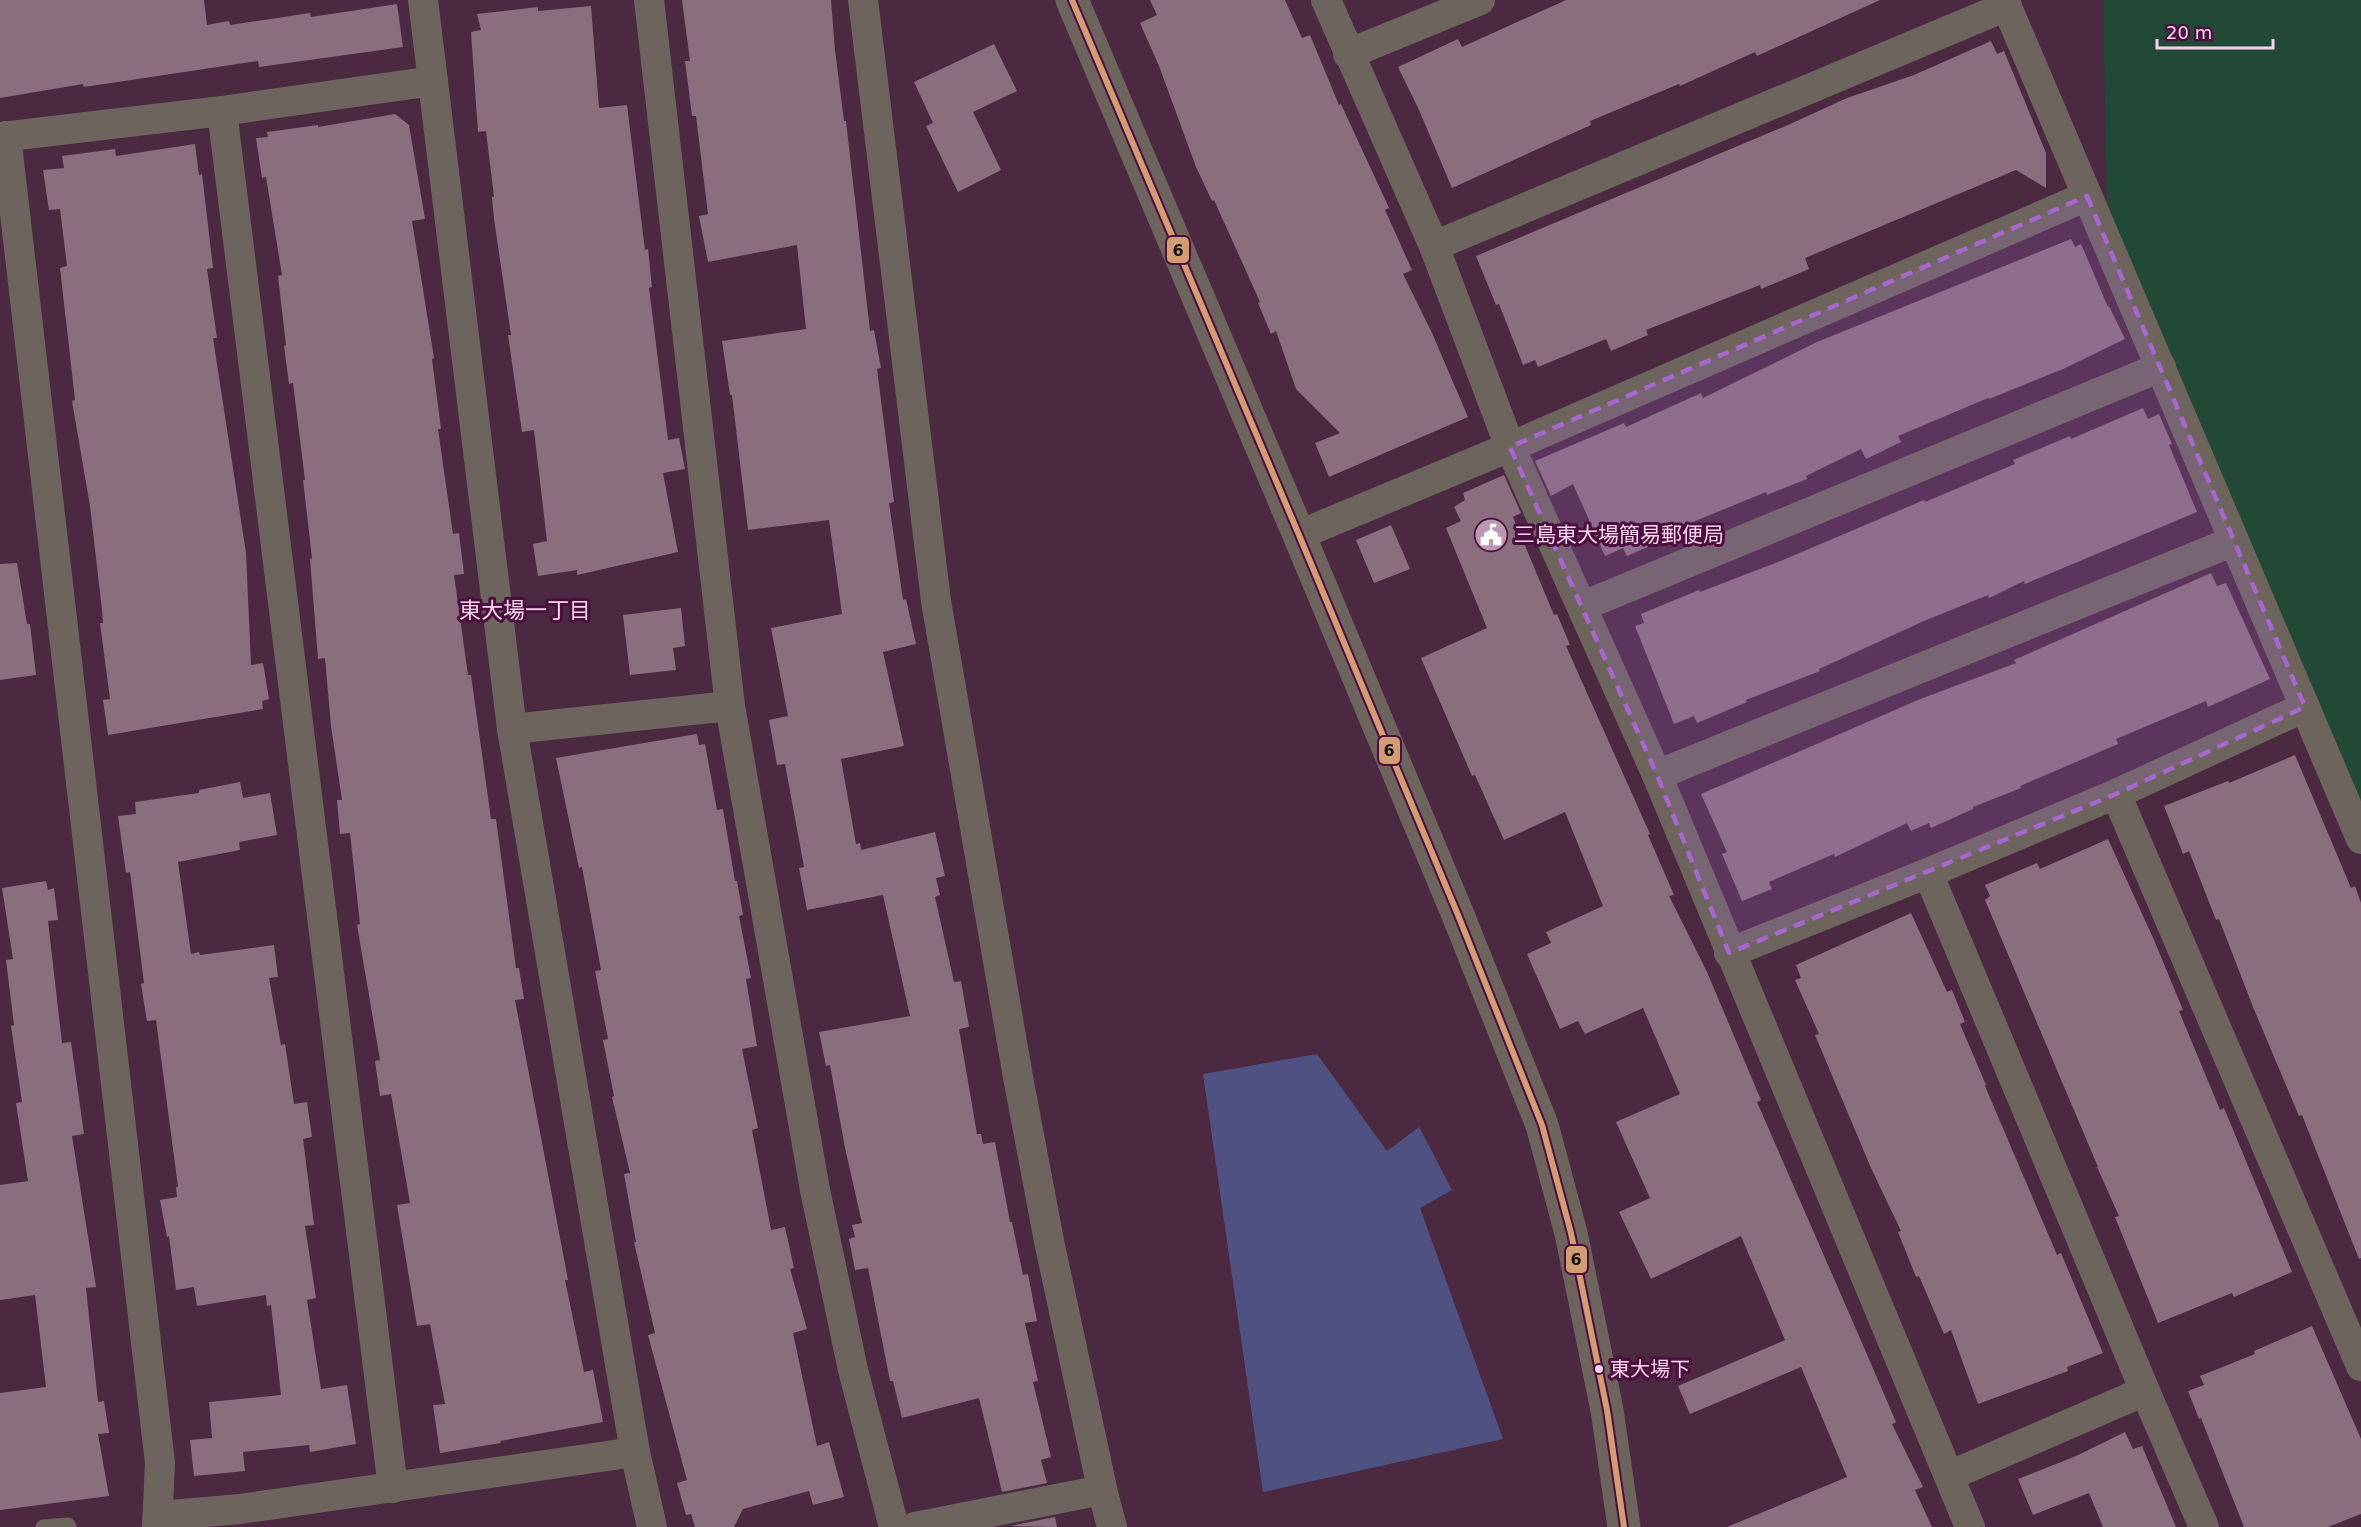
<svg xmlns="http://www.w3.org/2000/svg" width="2361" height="1527" font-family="'DejaVu Sans','Noto Sans JP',sans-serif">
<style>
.green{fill:#214936}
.water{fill:#4f5180}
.building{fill:#8a6e7d}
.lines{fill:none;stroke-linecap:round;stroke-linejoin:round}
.service{stroke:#6d655d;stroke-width:15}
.minor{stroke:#6d655d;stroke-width:30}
.tertiary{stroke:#6d655d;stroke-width:33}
.bus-1-casing{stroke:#4b0f3e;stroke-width:10}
.bus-1{stroke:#d39c74;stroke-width:6}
.marked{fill:#a767cf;fill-opacity:0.2;stroke:#a767cf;stroke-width:4.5;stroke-dasharray:12 8;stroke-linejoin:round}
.bus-dot{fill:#f9d4ed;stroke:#4b0f3e;stroke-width:2}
.labels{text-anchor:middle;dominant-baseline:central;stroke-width:6;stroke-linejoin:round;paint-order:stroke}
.bus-label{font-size:20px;fill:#f9d4ed;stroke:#4b0f3e;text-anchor:start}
.poi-label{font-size:21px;fill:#f9d4ed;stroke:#4b0f3e;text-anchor:start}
.neighbourhood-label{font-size:22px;fill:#f9d4ed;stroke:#4b0f3e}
.line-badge{stroke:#4b0f3e;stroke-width:2}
.pale-badge-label{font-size:16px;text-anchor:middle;font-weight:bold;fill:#111}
</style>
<rect width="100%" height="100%" fill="#4a2941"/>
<polygon class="green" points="2103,0 2361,0 2361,803 2107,209"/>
<polygon class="water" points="1317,1054 1387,1151 1419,1127 1452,1190 1420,1208 1503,1439 1263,1492 1203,1074"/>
<g class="building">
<polygon points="0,0 204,0 207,25 229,21 230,25 310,13 311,17 397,4 403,47 259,67 258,61 84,87 83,84 0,98"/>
<polygon points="682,0 831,0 835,50 844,121 846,121 870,331 874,330 881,368 877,369 894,502 889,503 903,600 906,599 916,644 883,652 904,746 841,759 856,844 860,843 861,850 935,832 945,876 936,878 940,895 935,897 954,982 961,981 969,1027 959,1029 977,1134 981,1134 983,1144 995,1142 1010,1222 1012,1222 1023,1275 1028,1274 1037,1321 1025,1323 1038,1381 1033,1382 1051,1457 1041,1460 1047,1483 1002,1492 979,1398 902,1418 893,1381 890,1381 868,1268 855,1270 849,1239 855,1237 852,1225 862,1223 845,1148 830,1065 826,1066 819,1032 910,1016 883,895 807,910 799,868 804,867 785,764 777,765 769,720 788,716 771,628 842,614 829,520 748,530 732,395 730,395 722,341 806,329 797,245 708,262 699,216 708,214 696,116 692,116 685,61 690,61"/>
<polygon points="1150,0 1285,0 1302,38 1310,35 1339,105 1341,104 1389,208 1385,210 1412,270 1403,274 1432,333 1468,417 1329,477 1315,443 1340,433 1296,389 1276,331 1271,334 1258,303 1260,302 1214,200 1212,201 1196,167 1159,66 1140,23 1157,15"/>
<polygon points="1566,0 1880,0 1757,56 1755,52 1680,86 1679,84 1590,121 1591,125 1452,188 1419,110 1398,67 1458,39 1462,47"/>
<polygon points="591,6 599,108 627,105 645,250 648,249 652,287 649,288 668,440 679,438 685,469 663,473 678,552 577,575 577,570 538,576 533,544 547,541 534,430 522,432 508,335 511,335 494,219 492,197 494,197 486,131 478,132 471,32 481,30 477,14 538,7 538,11"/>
<polygon points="1991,41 1997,54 2004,51 2046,153 2046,188 2016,170 1805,258 1809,269 1761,289 1760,285 1646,330 1648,335 1611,351 1606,339 1538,367 1535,360 1523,365 1499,304 1496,305 1476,256 1788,125 1847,98 1914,75"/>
<polygon points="994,44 1017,91 973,112 1001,170 958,192 926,126 933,123 914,82"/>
<polygon points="395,114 409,125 425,219 412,221 434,358 432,359 441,429 438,429 453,534 459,533 464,574 454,575 468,675 471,675 491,819 496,819 516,968 519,968 524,999 515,1000 568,1280 565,1280 584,1372 593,1370 603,1422 500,1441 501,1443 440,1453 433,1405 445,1404 430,1324 417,1326 397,1205 410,1203 391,1094 380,1096 375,1061 380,1060 357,925 360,924 350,833 340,834 337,800 342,800 331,726 325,658 318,659 310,559 312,558 303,480 305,480 293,383 289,384 284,346 286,345 278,276 282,275 266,177 262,178 256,138 268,137 267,132 318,125 318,127"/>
<polygon points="195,144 199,175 202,174 213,268 207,269 217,338 213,338 246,553 251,665 263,663 269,699 262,701 263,709 108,735 103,700 110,699 100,623 103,623 102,610 90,506 72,401 75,400 60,268 67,266 60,209 49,210 43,170 64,168 62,156 115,149 116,156"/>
<polygon points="2071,239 2075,247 2081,244 2108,307 2109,306 2125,339 2063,369 1989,399 1988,398 1898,436 1901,442 1866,459 1861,449 1806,476 1807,479 1767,495 1766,492 1671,531 1673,536 1627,556 1623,548 1605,556 1573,484 1551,496 1535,461 1624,423 1626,427 1701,393 1703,398 1817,342"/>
<polygon points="2143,408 2148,419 2159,414 2172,444 2169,445 2197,512 2025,584 2024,581 1989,598 1988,595 1924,621 1819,669 1820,671 1746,700 1747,702 1697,723 1694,716 1674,724 1635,626 1644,623 1641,614 1699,590 1700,592 1783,560 1924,500 1925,502 2015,464 2013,460 2070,436 2071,439"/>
<polygon points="1504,475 1521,513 1513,517 1554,615 1557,614 1570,645 1566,646 1650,834 1648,835 1674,895 1669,896 1707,972 1761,1100 1757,1102 1869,1359 1896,1422 1892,1424 1923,1487 1915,1490 1932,1527 1727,1527 1847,1477 1801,1367 1690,1414 1678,1386 1785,1340 1741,1236 1651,1279 1619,1212 1650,1198 1616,1122 1680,1094 1643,1008 1585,1034 1578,1021 1560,1029 1527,954 1551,943 1546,932 1603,906 1565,812 1504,840 1475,775 1472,776 1421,658 1487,628 1446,528 1461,521 1454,507 1465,500 1463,493"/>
<polygon points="1391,525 1410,569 1374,583 1356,540"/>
<polygon points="17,563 27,624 30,624 36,675 0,680 0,564"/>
<polygon points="2211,573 2217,586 2226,583 2270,679 2208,707 2206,701 2116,739 2118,744 2020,786 2021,788 1973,807 1973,809 1931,828 1929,823 1911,831 1907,823 1835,857 1834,854 1769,882 1772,889 1742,901 1722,854 1727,852 1701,794 1918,700 2016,663 2014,660"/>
<polygon points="681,608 685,646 673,648 676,670 630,675 623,615"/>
<polygon points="697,734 699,745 705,744 717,810 723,809 735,881 737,881 743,915 739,916 751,978 746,979 757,1046 742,1049 758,1128 752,1130 771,1230 785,1227 794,1268 790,1269 807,1329 793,1333 817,1446 829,1442 844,1497 813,1505 809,1491 743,1509 734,1527 695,1527 691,1514 686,1515 677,1483 687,1480 648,1335 655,1333 634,1242 636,1242 624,1174 630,1173 612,1097 614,1096 603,1040 608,1039 595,971 601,970 582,867 579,868 556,758"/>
<polygon points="2295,755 2351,888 2355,886 2361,903 2361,1258 2359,1259 2302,1115 2299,1116 2253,1007 2219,919 2216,920 2189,851 2183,854 2164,806 2228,781 2229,783"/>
<polygon points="240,782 243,798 270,793 277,835 239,842 240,850 178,862 191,954 199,952 200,955 274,945 278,977 269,978 281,1045 285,1044 294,1104 307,1102 312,1137 303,1139 314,1225 305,1226 316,1298 307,1300 321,1389 347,1385 356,1444 310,1452 309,1445 243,1452 245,1471 194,1476 190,1440 212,1438 209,1402 281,1395 271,1305 267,1306 266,1295 197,1306 194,1287 176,1290 169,1236 167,1237 160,1200 177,1197 176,1187 178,1187 156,1020 147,1021 141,984 144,983 130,872 126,873 118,816 136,814 135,802 199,793 199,790"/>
<polygon points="2108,839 2154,940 2183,1010 2179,1011 2220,1110 2224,1108 2292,1272 2234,1297 2232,1293 2158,1323 2115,1217 2119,1216 2097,1167 2098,1167 1985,900 1990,896 1985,885 2037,863 2040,869"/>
<polygon points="46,881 48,890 54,888 58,920 48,921 62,1043 71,1042 84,1134 72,1136 96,1287 86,1288 98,1402 104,1401 109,1433 98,1434 109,1496 0,1510 0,1393 46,1387 35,1295 0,1300 0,1185 28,1181 16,1103 22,1102 11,1026 14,1025 6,960 13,959 2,888"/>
<polygon points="1911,913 1947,992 1952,990 1965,1022 1960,1024 1986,1085 1985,1086 2057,1255 2061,1253 2103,1353 2067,1367 2068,1371 1978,1404 1951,1330 1944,1334 1919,1276 1916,1277 1898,1232 1901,1231 1871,1168 1815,1035 1819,1034 1795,980 1801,978 1796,965"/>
<polygon points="2312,1326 2361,1439 2361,1514 2328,1527 2244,1527 2201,1418 2199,1419 2188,1391 2204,1385 2200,1376 2255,1354 2254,1351"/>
<polygon points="2125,1432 2133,1449 2142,1446 2176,1527 2103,1527 2089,1493 2033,1515 2018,1479 2076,1456"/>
<polygon points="1055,1517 1057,1527 1010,1526"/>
</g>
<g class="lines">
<polyline class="service" points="43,1527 68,1525 69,1527"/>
<g class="minor">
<polyline points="423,0 512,729 635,1452 652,1527"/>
<polyline points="649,0 730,706 815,1190 853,1370 894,1527"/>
<polyline points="863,0 936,601 1018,1077 1049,1241 1103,1493 1112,1527"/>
<polyline points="1326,0 1434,246 1510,447 1657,775 1970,1527"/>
<polyline points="2004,0 2361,839"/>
<polyline points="1348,54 1480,0"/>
<polyline points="222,111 393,1488"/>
<polyline points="6,136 160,1463 157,1527"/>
<polyline points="0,137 222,111 433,81"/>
<polyline points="1434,246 2007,6"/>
<polyline points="1299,535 1510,447 2087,196"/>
<polyline points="1583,606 2161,367"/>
<polyline points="512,729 730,706"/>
<polyline points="1657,775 2234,541"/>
<polyline points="2116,794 2361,1366"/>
<polyline points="1928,873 2145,1391 2204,1527"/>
<polyline points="1729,953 1928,873 2116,794 2305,707"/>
<polyline points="1949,1476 2145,1391"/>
<polyline points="159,1516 240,1509 635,1452"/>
<polyline points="915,1527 1102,1490"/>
</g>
<polyline class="tertiary" points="1072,0 1299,535 1458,915 1542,1125 1571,1233 1607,1410 1624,1527"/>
<defs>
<polyline id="bus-1" points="1072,0 1299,535 1458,915 1542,1125 1571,1233 1607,1410 1624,1527"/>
</defs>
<use href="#bus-1" class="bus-1-casing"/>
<use href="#bus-1" class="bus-1"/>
</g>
<path class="marked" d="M 2087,196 L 2305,707 L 2116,794 L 1729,953 L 1657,775 L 1510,447 Z"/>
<defs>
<symbol id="civic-disc" viewBox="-11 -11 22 22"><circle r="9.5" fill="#bc98b1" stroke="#4b0f3e"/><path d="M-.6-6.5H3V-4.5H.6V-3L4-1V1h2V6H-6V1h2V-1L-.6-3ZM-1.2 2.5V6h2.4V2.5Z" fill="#fff"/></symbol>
</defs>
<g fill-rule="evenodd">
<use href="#civic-disc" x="1472" y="516" width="38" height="38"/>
</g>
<circle class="bus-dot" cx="1599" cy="1369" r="5"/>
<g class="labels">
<g class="bus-label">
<text x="1610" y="1369">東大場下</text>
</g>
<g class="poi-label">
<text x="1514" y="535">三島東大場簡易郵便局</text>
</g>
<g class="neighbourhood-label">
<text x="525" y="610">東大場一丁目</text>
</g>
</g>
<g class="line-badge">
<rect x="1166" y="236" width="24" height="28" rx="6" fill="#d39c74"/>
<rect x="1378" y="736" width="23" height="29" rx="6" fill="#d39c74"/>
<rect x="1565" y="1245" width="23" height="29" rx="6" fill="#d39c74"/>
</g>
<g class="pale-badge-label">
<text x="1178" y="256">6</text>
<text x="1389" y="756">6</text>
<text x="1576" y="1265">6</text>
</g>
<path d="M2157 39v9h116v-9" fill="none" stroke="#f9d4ed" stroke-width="3"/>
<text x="2166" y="39" font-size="18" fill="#f9d4ed" stroke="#4b0f3e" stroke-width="4.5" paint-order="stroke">20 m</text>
</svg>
